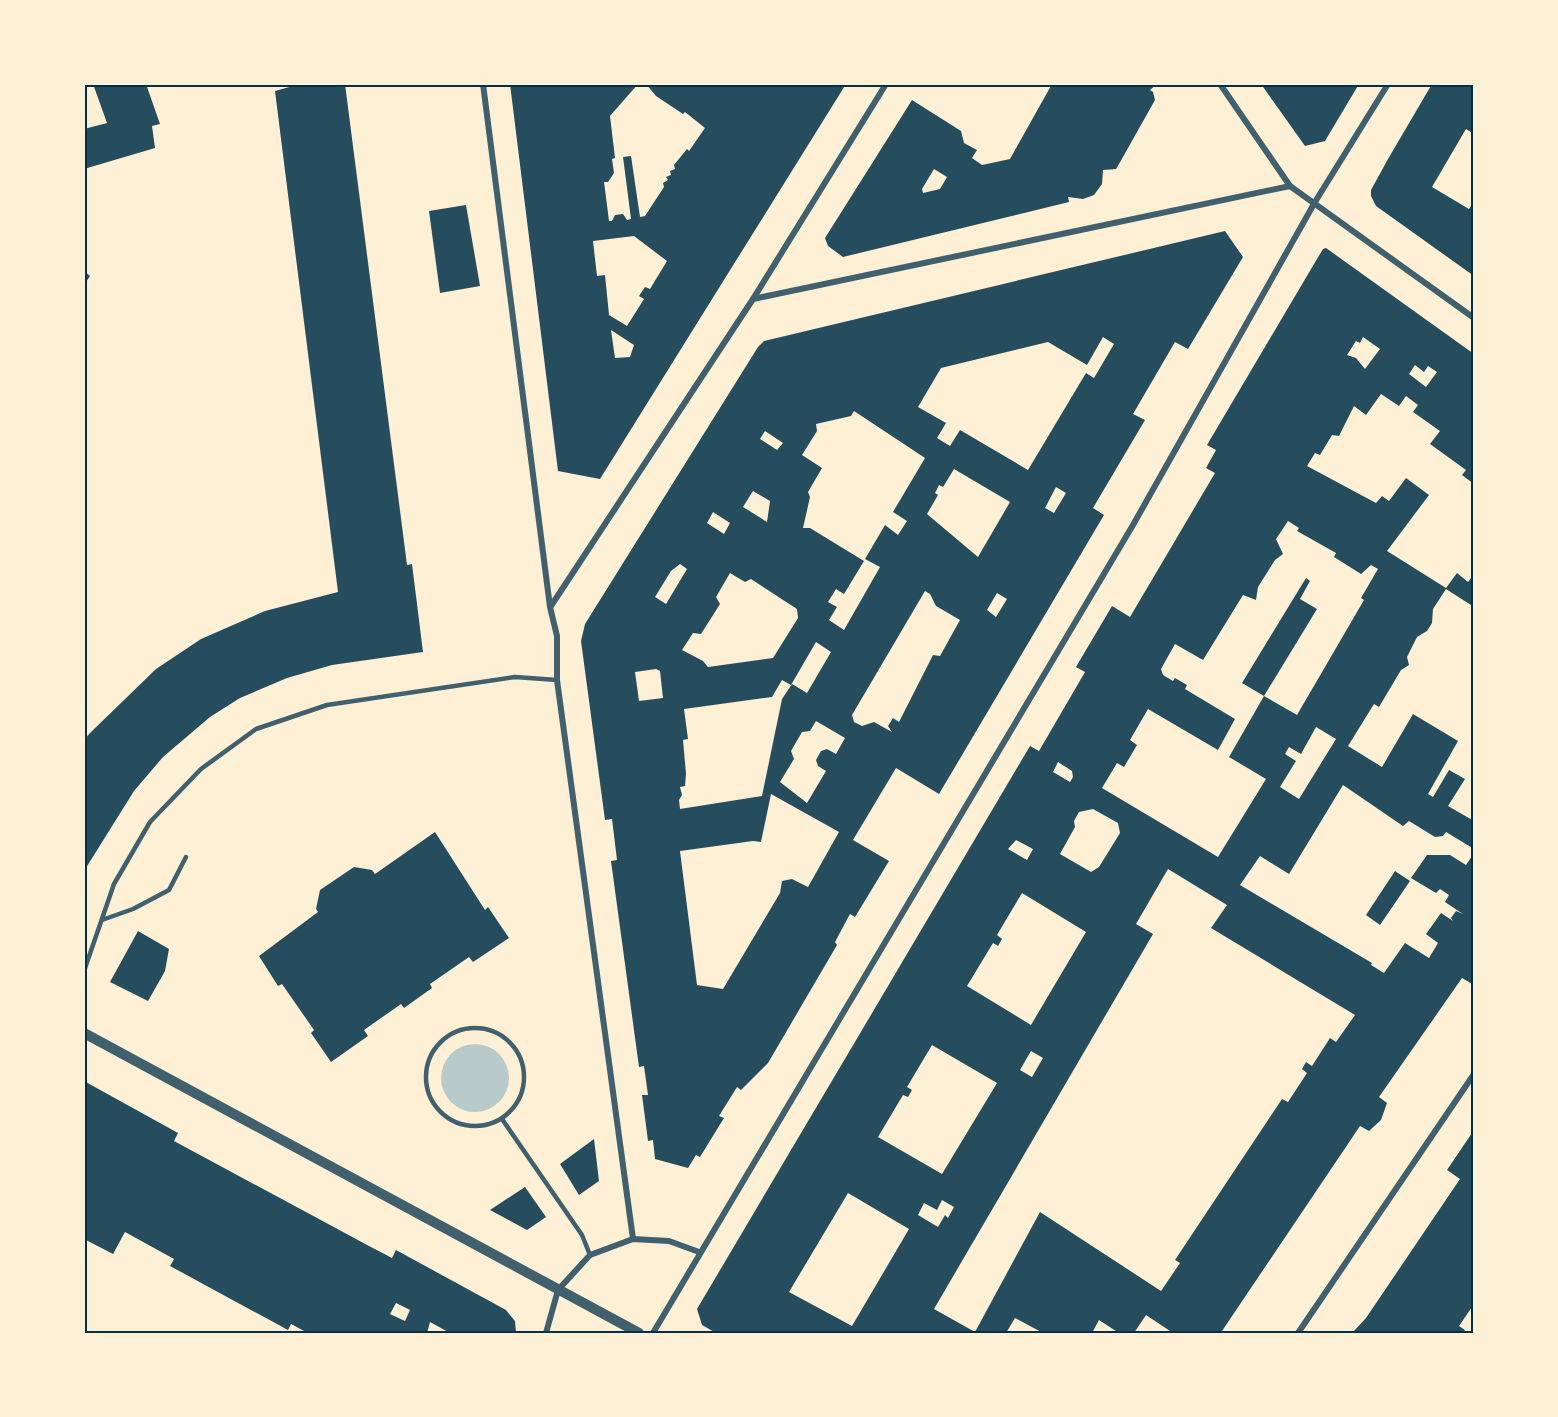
<svg xmlns="http://www.w3.org/2000/svg" width="1558" height="1417" font-family="'Open Sans',sans-serif">
<style>
.green{fill:#b9caca}
.building{fill:#264d5e;fill-rule:evenodd}
.lines{fill:none;stroke-linecap:round;stroke-linejoin:round}
.service{stroke:#3f606c;stroke-width:4.5}
.minor{stroke:#3f606c;stroke-width:6}
.tertiary{stroke:#3f606c;stroke-width:10}
.neatline{fill:none;stroke:#003049;stroke-width:2}
</style>
<rect width="100%" height="100%" fill="#fdf0d5"/>
<circle class="green" cx="475" cy="1078" r="34"/>
<g class="building">
<polygon points="93,84 146,84 160,124 152,126 155,148 84,169 84,129 107,123"/>
<polygon points="300,84 345,84 407,565 412,564 423,652 332,665 287,678 240,698 210,717 163,757 134,791 84,871 84,740 90,733 156,669 201,639 265,611 338,592 275,91"/>
<path d="M 510,84 L 638,84 L 610,116 L 615,158 L 612,159 L 614,173 L 608,182 L 604,182 L 609,221 L 612,221 L 615,215 L 623,214 L 627,220 L 631,219 L 623,157 L 631,156 L 640,217 L 645,216 L 664,187 L 663,183 L 668,180 L 666,177 L 671,175 L 670,171 L 675,169 L 674,165 L 687,149 L 689,151 L 705,128 L 685,112 L 683,114 L 656,96 L 646,84 L 846,84 L 600,479 L 558,471 ZM 634,236 L 667,261 L 650,289 L 645,287 L 639,296 L 644,299 L 627,326 L 609,315 L 605,275 L 597,276 L 593,241 ZM 611,330 L 634,345 L 630,357 L 615,358 Z"/>
<path d="M 1052,84 L 1157,84 L 1150,90 L 1153,92 L 1155,100 L 1119,164 L 1116,169 L 1103,170 L 1102,184 L 1094,195 L 1083,199 L 1068,197 L 1069,202 L 843,257 L 828,246 L 825,238 L 912,100 L 961,131 L 964,143 L 977,150 L 972,158 L 982,165 L 1010,159 ZM 934,169 L 947,177 L 940,189 L 923,193 L 922,189 Z"/>
<polygon points="1261,84 1359,84 1325,141 1305,146"/>
<polygon points="1432,84 1474,84 1474,134 1466,129 1432,187 1469,209 1471,206 1474,208 1474,276 1376,206 1371,196 1371,190 1388,159"/>
<polygon points="466,205 480,286 440,293 429,211"/>
<path d="M 1225,231 L 1243,257 L 1188,349 L 1175,342 L 1133,414 L 1145,420 L 1093,508 L 1104,515 L 939,794 L 896,768 L 853,840 L 889,861 L 855,917 L 850,914 L 835,942 L 837,945 L 768,1063 L 741,1090 L 737,1087 L 719,1116 L 724,1118 L 700,1157 L 696,1155 L 688,1168 L 655,1159 L 653,1140 L 648,1141 L 642,1095 L 648,1095 L 644,1066 L 639,1067 L 611,861 L 617,860 L 612,819 L 605,820 L 581,641 L 585,624 L 758,347 L 764,341 ZM 1103,337 L 1114,344 L 1094,378 L 1086,373 L 1028,470 L 960,430 L 950,446 L 937,438 L 946,423 L 918,407 L 941,368 L 1048,342 L 1087,365 ZM 854,411 L 925,458 L 893,512 L 907,521 L 898,535 L 885,525 L 865,559 L 880,567 L 844,630 L 829,620 L 837,607 L 828,602 L 836,589 L 844,594 L 864,561 L 810,528 L 803,528 L 810,497 L 808,492 L 822,468 L 802,455 L 817,431 L 816,424 L 851,416 ZM 765,431 L 783,443 L 777,450 L 760,439 ZM 954,469 L 1010,502 L 978,557 L 927,514 L 938,495 L 935,493 L 939,485 L 943,487 ZM 1056,487 L 1066,493 L 1054,513 L 1045,508 ZM 753,491 L 770,501 L 767,522 L 743,507 ZM 713,512 L 730,523 L 724,534 L 707,523 ZM 680,564 L 687,569 L 666,604 L 655,597 L 671,571 ZM 730,573 L 745,582 L 751,579 L 797,609 L 798,618 L 773,658 L 708,667 L 703,661 L 682,650 L 693,633 L 701,634 L 720,604 L 716,597 ZM 925,591 L 930,594 L 936,606 L 960,620 L 940,656 L 933,655 L 899,722 L 893,718 L 888,726 L 892,732 L 874,722 L 862,726 L 854,722 L 852,715 ZM 997,593 L 1007,599 L 996,617 L 987,610 ZM 816,642 L 831,652 L 807,693 L 792,684 L 782,699 L 762,796 L 680,809 L 679,800 L 682,795 L 680,787 L 685,786 L 686,774 L 683,740 L 688,739 L 684,709 L 772,697 L 782,680 L 791,685 ZM 656,669 L 660,671 L 663,698 L 639,701 L 635,672 ZM 816,721 L 845,738 L 836,754 L 827,749 L 821,751 L 816,760 L 818,766 L 826,771 L 807,803 L 780,782 L 794,759 L 791,751 L 802,732 L 810,731 ZM 771,794 L 839,832 L 808,887 L 792,879 L 782,881 L 780,893 L 723,989 L 697,985 L 680,851 L 753,841 L 761,842 Z"/>
<path d="M 1326,248 L 1474,354 L 1474,484 L 1462,475 L 1466,470 L 1430,444 L 1440,431 L 1413,412 L 1418,405 L 1406,396 L 1399,406 L 1381,394 L 1366,415 L 1354,406 L 1339,436 L 1332,435 L 1320,455 L 1315,453 L 1307,466 L 1376,503 L 1382,496 L 1389,501 L 1406,478 L 1429,495 L 1387,551 L 1446,588 L 1457,573 L 1468,582 L 1474,574 L 1474,607 L 1446,589 L 1433,609 L 1432,623 L 1427,631 L 1417,637 L 1407,657 L 1409,665 L 1401,670 L 1379,707 L 1374,704 L 1348,746 L 1382,767 L 1413,714 L 1458,741 L 1428,794 L 1433,797 L 1449,770 L 1465,779 L 1448,806 L 1474,821 L 1474,849 L 1446,832 L 1443,836 L 1435,837 L 1409,821 L 1403,826 L 1343,785 L 1289,874 L 1260,856 L 1240,885 L 1372,963 L 1371,965 L 1384,973 L 1405,943 L 1429,958 L 1438,943 L 1426,934 L 1441,913 L 1453,921 L 1451,918 L 1456,911 L 1463,914 L 1445,902 L 1449,895 L 1440,889 L 1436,893 L 1411,878 L 1427,855 L 1450,855 L 1466,865 L 1474,853 L 1474,985 L 1462,978 L 1379,1097 L 1387,1103 L 1381,1120 L 1369,1131 L 1360,1126 L 1222,1331 L 1225,1333 L 1173,1333 L 1146,1315 L 1134,1333 L 1119,1333 L 1099,1320 L 1092,1333 L 1043,1333 L 1015,1318 L 1006,1333 L 716,1333 L 702,1325 L 697,1309 L 1030,746 L 1039,751 L 1085,672 L 1076,667 L 1112,606 L 1130,617 L 1215,473 L 1206,468 L 1216,450 L 1207,445 L 1314,264 L 1323,249 ZM 1363,337 L 1380,349 L 1365,369 L 1356,358 L 1347,355 L 1356,341 L 1360,343 ZM 1415,365 L 1424,372 L 1428,366 L 1437,372 L 1426,387 L 1409,374 ZM 1288,521 L 1299,528 L 1297,531 L 1336,553 L 1334,557 L 1361,574 L 1371,565 L 1378,569 L 1361,598 L 1364,600 L 1297,715 L 1264,696 L 1229,757 L 1266,779 L 1218,857 L 1102,788 L 1117,763 L 1124,767 L 1137,745 L 1130,740 L 1148,709 L 1218,750 L 1235,719 L 1185,689 L 1187,685 L 1175,678 L 1173,681 L 1163,675 L 1161,669 L 1175,644 L 1203,660 L 1243,595 L 1256,600 L 1258,587 L 1275,560 L 1283,554 L 1276,539 ZM 1316,727 L 1336,739 L 1299,799 L 1280,787 L 1296,761 L 1285,754 L 1289,747 L 1301,754 ZM 1058,762 L 1072,771 L 1073,777 L 1070,782 L 1053,772 ZM 1093,809 L 1118,823 L 1120,833 L 1099,867 L 1091,872 L 1060,854 L 1075,827 L 1074,821 L 1079,812 ZM 1016,840 L 1033,849 L 1027,860 L 1008,849 ZM 1168,869 L 1227,905 L 1211,928 L 1355,1015 L 1336,1042 L 1330,1038 L 1312,1066 L 1306,1062 L 1302,1069 L 1307,1073 L 1288,1102 L 1282,1099 L 1175,1260 L 1180,1263 L 1161,1291 L 1040,1212 L 975,1332 L 934,1309 L 1153,934 L 1136,924 ZM 1022,893 L 1086,932 L 1031,1025 L 967,986 L 993,943 L 998,946 L 1002,939 L 997,935 ZM 932,1045 L 997,1083 L 942,1174 L 878,1137 L 903,1095 L 908,1097 L 912,1090 L 907,1087 ZM 1031,1051 L 1043,1058 L 1032,1077 L 1020,1070 ZM 848,1193 L 909,1229 L 852,1326 L 789,1292 ZM 942,1200 L 954,1207 L 948,1218 L 945,1215 L 938,1227 L 918,1215 L 924,1203 L 937,1210 Z"/>
<polygon points="84,271 90,276 84,285"/>
<polygon points="1306,578 1310,581 1300,599 1317,609 1264,696 1242,683"/>
<polygon points="435,832 485,910 488,907 509,938 473,962 469,957 430,984 432,988 404,1008 401,1004 364,1030 368,1036 331,1062 311,1033 314,1030 282,984 278,986 259,956 318,912 316,909 320,890 354,867 372,870 375,874"/>
<polygon points="1395,871 1410,881 1380,925 1366,915"/>
<polygon points="138,931 169,949 165,971 148,1001 110,982"/>
<path d="M 84,1081 L 178,1133 L 174,1141 L 369,1246 L 392,1258 L 396,1250 L 506,1310 L 515,1321 L 516,1333 L 450,1333 L 430,1322 L 427,1333 L 308,1333 L 291,1324 L 288,1330 L 170,1266 L 174,1259 L 125,1232 L 113,1254 L 84,1239 ZM 396,1303 L 410,1310 L 405,1321 L 390,1314 Z"/>
<polygon points="1474,1130 1474,1304 1459,1326 1465,1330 1463,1333 1352,1333 1366,1318 1460,1179 1447,1170"/>
<polygon points="594,1139 599,1181 579,1195 560,1164"/>
<polygon points="525,1187 546,1217 527,1230 490,1210"/>
</g>
<g class="lines">
<g class="service">
<polyline points="102,920 133,909 169,890 186,857"/>
<polyline points="84,971 114,884 150,822 201,769 256,729 327,705 515,677 557,680"/>
<circle cx="475" cy="1077" r="49"/>
<polyline points="502,1119 582,1235 590,1255"/>
</g>
<g class="minor">
<polyline points="483,84 550,607 557,636 557,680 633,1239"/>
<polyline points="1220,84 1290,186 1474,318"/>
<polyline points="753,299 1290,186"/>
<polyline points="551,606 753,299 886,84"/>
<polyline points="546,1333 558,1290 590,1255 633,1239 669,1241 699,1252"/>
<polyline points="653,1333 1133,525 1315,202 1388,84"/>
<polyline points="1298,1333 1474,1074"/>
</g>
<polyline class="tertiary" points="84,1033 639,1333"/>
</g>
<rect width="1558" height="1417" fill="none" stroke="#fdf0d5" stroke-width="171"/>
<rect x="86" y="86" width="1386" height="1246" class="neatline"/>
</svg>
